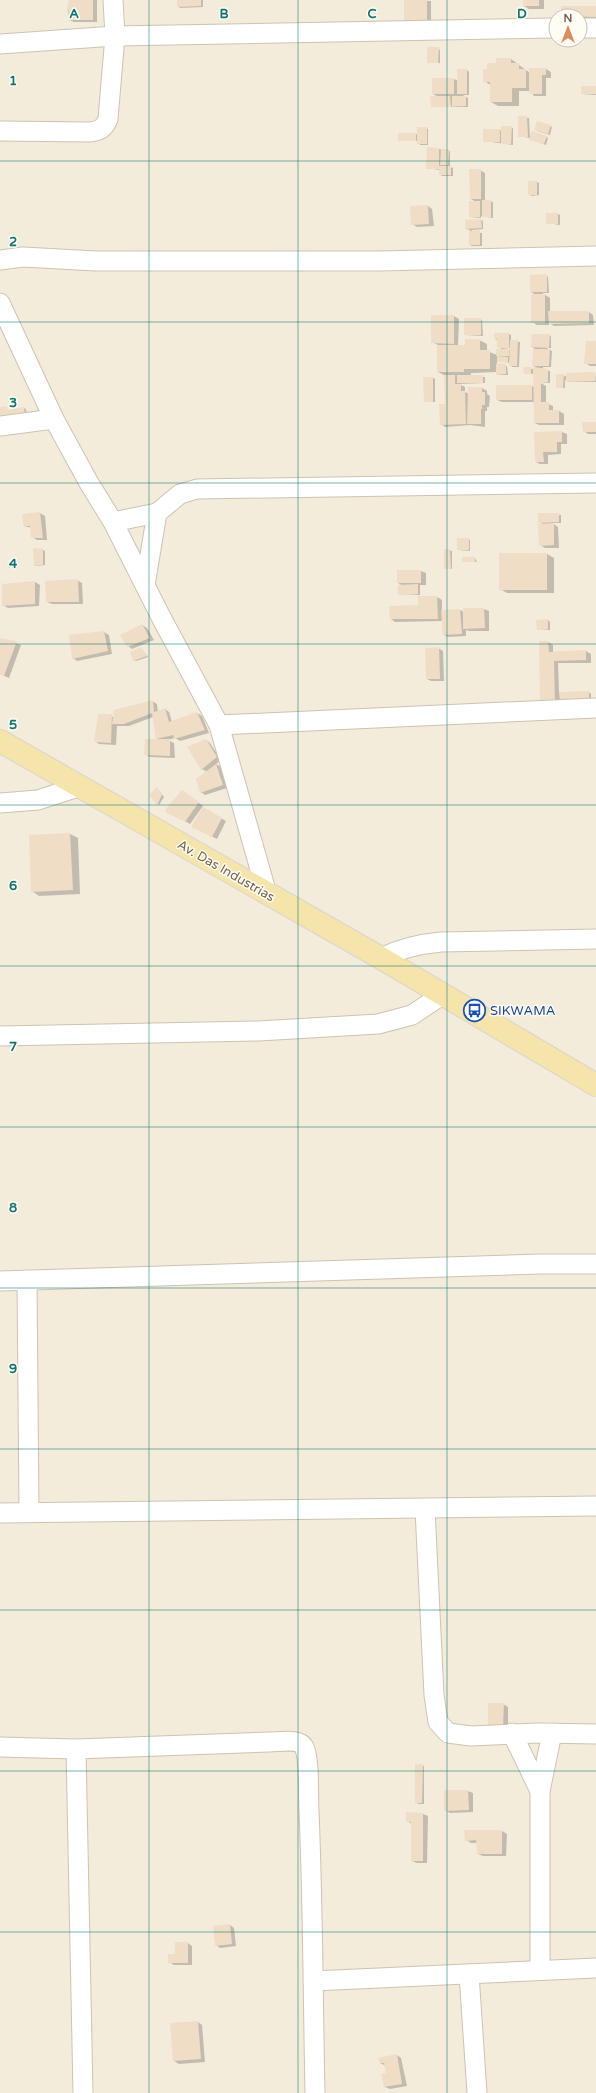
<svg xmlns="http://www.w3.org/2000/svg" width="596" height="2093" font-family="'Varela Round',sans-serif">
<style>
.residential{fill:#f3ecdb;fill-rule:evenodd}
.shadow{fill:#0003}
.building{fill:#efddc6}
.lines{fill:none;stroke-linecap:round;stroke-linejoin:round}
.minor-casing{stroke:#cec3b2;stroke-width:21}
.major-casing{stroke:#d9d4ce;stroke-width:24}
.minor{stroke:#fff;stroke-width:19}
.major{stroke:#f5e5ab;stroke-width:22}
.grid{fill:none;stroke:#0f766e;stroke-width:1;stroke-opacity:0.55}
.labels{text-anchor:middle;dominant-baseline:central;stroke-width:3;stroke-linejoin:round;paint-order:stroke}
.street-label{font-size:13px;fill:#766450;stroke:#fefcf3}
.transit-label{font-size:13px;fill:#164399;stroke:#fefcf3;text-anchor:start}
.grid-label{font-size:13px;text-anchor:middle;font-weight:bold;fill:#0f766e;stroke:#fefcf3;stroke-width:3;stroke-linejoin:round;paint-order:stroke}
</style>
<rect width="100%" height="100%" fill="#fcf8ed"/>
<path class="residential" d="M 0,0 L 596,0 L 596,2093 L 0,2093 ZM 556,16 L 580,16 L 580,40 L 556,40 Z"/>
<g class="shadow">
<polygon points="70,0 97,0 97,22 74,22 69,20 68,4 70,4"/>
<polygon points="178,0 203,0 203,7 180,8 178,6"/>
<polygon points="405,0 431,1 431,22 410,22 405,20"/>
<polygon points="524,0 544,0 544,9 529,9 524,6"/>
<polygon points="596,7 596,19 580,18 580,16"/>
<polygon points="438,48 440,50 440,63 428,62"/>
<polygon points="511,59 530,73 546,69 551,72 551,78 546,78 546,96 534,96 530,91 519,91 519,106 498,106 491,102 491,85 484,81 497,64"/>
<polygon points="467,70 469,72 469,95 463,95 468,98 468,107 432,106 439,97 433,94 454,79 458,81"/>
<polygon points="596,87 596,95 582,94"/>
<polygon points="519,117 529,118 530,138 519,136"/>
<polygon points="550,126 552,127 550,135 537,131"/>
<polygon points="511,127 513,128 513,145 484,141 500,130 502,131"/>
<polygon points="426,128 428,129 428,145 420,145 418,141 399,140 416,134 418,135"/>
<polygon points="546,137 548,138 546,145 533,140"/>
<polygon points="438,149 450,151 450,167 453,168 453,176 442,176 440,174 440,170 427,168"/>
<polygon points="480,170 485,173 485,201 493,202 493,218 481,216 481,218 470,217 476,202 471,199"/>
<polygon points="537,182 539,183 539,195 532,196 529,194"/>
<polygon points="428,206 432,209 434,226 417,227 412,224"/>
<polygon points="558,214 560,215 560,225 547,223"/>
<polygon points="481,220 483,221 483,229 472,230 472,232 482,233 482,246 472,246 470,245 470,230 466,229"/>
<polygon points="546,275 548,277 549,293 542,293 550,298 550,312 589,312 593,315 594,325 554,326 549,323 549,325 537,325 532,322 536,295 531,292"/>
<polygon points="432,316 454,316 459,319 458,346 466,346 479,340 487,344 487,351 497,355 497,350 511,350 511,348 502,349 498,347 497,340 495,339 509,334 511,335 511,341 520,342 519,367 512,367 510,363 497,360 497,365 507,366 508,375 499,375 497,372 471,373 471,376 485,377 485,383 459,384 465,387 465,392 469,394 482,388 487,391 487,394 490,396 489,407 487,407 487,411 485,411 485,427 470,425 445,427 441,424 446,405 446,376 438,372 438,345 432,342"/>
<polygon points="480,319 482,320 483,336 465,335"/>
<polygon points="549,335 551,336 551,348 547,348 552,351 551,367 543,367 543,370 550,371 550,383 539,382 546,386 546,403 553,406 553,411 559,411 564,414 564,425 539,425 535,423 535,402 502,402 497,400 532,386 534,387 534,374 525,373 530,368 534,370 536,367 533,366 537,350 532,347"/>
<polygon points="596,342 596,366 590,366 585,363"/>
<polygon points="595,373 596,382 569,382 565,380 565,388 557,387 563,375 567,377"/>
<polygon points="433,378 435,379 435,402 427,402 425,401"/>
<polygon points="6,407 8,411 24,408 26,409 27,417 0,408"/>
<polygon points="596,423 596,434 588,434 584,431"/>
<polygon points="562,432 567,434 567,444 561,444 561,454 548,455 548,464 540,464 536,462 535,433"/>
<polygon points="40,513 45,516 47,540 37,540 32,537 32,528 24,526 23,515"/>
<polygon points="539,514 561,515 561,523 552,523 558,527 559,548 545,548 540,545 543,524 539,522"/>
<polygon points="468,539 470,540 470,551 458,550"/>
<polygon points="43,550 45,551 45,565 37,566 35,565"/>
<polygon points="445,550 452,551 452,569 445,568"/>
<polygon points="547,554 554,558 554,593 507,593 500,589"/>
<polygon points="475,558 477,562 463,561"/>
<polygon points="421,571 426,573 426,585 420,585 420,595 399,594 403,586 398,583"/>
<polygon points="77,580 82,583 83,604 52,604 47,602"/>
<polygon points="35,582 40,585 39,606 8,608 3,605"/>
<polygon points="437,597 442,600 442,611 460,610 464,612 464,609 484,609 489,611 489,631 469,631 466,630 466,636 448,637 444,635 443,621 395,622 391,619"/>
<polygon points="548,620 550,622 550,630 538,629"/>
<polygon points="142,625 147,628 154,640 132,649 128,646"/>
<polygon points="104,632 109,635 112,654 77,661 73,658"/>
<polygon points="0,639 21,645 9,678 0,674"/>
<polygon points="540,642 548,642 553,645 553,652 586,651 591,654 591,663 558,663 559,693 589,692 591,694 591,702 546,705"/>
<polygon points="141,648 148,657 136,661 134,660"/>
<polygon points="438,648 443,651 444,681 431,681 427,679"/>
<polygon points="152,701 157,704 158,712 165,709 169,712 172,722 197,713 202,716 209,733 180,741 175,738 168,740 174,743 175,758 150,757 145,754 161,740 157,739 153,717 129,726 117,726 116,745 99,744 95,741 99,715 114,717"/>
<polygon points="206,740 210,743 221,760 216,764 221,767 227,788 205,795 201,792 207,772 202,769"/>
<polygon points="157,788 164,797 159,805 158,804"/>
<polygon points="187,794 203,806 190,824 168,812"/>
<polygon points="203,808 226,821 217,839 197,829"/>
<polygon points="70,834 78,838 80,894 39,896 32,891 30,836"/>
<polygon points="503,1704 508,1707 508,1729 494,1729"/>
<polygon points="422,1765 424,1766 424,1804 418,1804 416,1802"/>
<polygon points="468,1791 473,1793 473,1812 450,1813 445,1810"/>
<polygon points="407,1813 423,1814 428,1816 427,1863 417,1863 412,1861 412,1824 407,1821"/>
<polygon points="465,1831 502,1831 507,1834 506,1856 483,1856 478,1854 477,1843 471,1843 466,1840"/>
<polygon points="230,1925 234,1928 236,1946 220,1948 216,1945"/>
<polygon points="188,1943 192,1946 192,1965 174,1965 169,1962"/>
<polygon points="198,2022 202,2025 205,2062 179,2064 174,2061"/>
<polygon points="397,2055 401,2058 407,2086 390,2089 385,2087 387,2074 386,2066 380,2063"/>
</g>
<g class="building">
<polygon points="69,0 93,0 93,20 69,20 69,10 67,10"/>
<polygon points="177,0 201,0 201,6 177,7"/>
<rect x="404" y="0" width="23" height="20"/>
<rect x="523" y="0" width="16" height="6"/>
<polygon points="561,6 596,6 596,17 561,16"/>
<polygon points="427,47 439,47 438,63 427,63"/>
<polygon points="496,58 511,58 511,63 519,63 519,69 526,69 526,88 512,88 512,102 490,102 490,82 483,82 483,69 487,69 487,63 496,63"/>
<polygon points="529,68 546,68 546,75 542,75 542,94 529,94"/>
<rect x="457" y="69" width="10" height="25"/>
<rect x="432" y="78" width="22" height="16"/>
<rect x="581" y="86" width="15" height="8"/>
<polygon points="430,96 450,96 451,107 431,107"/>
<rect x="452" y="96" width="14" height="10"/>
<polygon points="518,116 527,116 528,137 518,137"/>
<polygon points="537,121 551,125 548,134 534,130"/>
<polygon points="501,126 512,126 511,144 501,144"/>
<rect x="417" y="127" width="10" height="17"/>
<rect x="483" y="129" width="17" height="13"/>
<polygon points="532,131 547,136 544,144 529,140"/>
<rect x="398" y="133" width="18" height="8"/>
<polygon points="427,147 439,148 439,169 426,169"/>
<polygon points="441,149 449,149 448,165 440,165"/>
<rect x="439" y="166" width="12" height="9"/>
<polygon points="469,169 481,169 481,199 470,199"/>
<rect x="528" y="181" width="9" height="14"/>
<rect x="482" y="200" width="9" height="17"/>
<rect x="469" y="201" width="11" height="16"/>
<polygon points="428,205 429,224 411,225 410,206"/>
<rect x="546" y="213" width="12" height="11"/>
<polygon points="481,219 482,228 465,229 465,220"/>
<polygon points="480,230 480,245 469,245 469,231"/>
<polygon points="547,274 547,292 530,292 530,275"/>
<rect x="531" y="294" width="14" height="29"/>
<polygon points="548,311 589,311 589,323 549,324"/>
<polygon points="431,315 454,315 454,344 431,343"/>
<rect x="464" y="318" width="17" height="17"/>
<polygon points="494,333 509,333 509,348 497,348 497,339 494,339"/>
<polygon points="532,334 550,334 549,348 531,347"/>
<polygon points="465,339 480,339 480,350 490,350 490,369 464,369 464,372 437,372 437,345 465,345"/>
<polygon points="510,340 518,340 517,366 509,366"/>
<polygon points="586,341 596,341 596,364 584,364"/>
<rect x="496" y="349" width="13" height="7"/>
<polygon points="533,349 550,349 549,366 532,366"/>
<polygon points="497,356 508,357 508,362 497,362"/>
<polygon points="506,363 506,374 496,375 496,364"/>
<polygon points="523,367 531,367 531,374 524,374"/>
<polygon points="533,367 548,369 548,382 541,382 541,402 549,402 549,410 559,410 559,423 534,423"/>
<polygon points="595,372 595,381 566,382 566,373"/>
<polygon points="556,374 564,374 563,388 556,387"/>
<polygon points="444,375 455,375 455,384 461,384 461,391 465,391 466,424 440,425 439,404 445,404"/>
<rect x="457" y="375" width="26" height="8"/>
<polygon points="423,377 433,377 433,402 424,402"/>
<rect x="496" y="385" width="36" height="15"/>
<polygon points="468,387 482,387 482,392 485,392 485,405 482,405 482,409 481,409 481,424 467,424"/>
<polygon points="7,406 7,410 24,407 25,416 0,418 0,407"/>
<polygon points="582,422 596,422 596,432 583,432"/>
<polygon points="562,431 562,442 557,442 557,452 543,452 544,462 535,462 534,432"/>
<polygon points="40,512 43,538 31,538 30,526 24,526 22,514"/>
<polygon points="538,513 559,513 559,522 538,523"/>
<polygon points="554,523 554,545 539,546 538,524"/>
<rect x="457" y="538" width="12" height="12"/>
<polygon points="33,548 43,549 43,565 34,566"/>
<polygon points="444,549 450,549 451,569 444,569"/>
<rect x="499" y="553" width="48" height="37"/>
<rect x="462" y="557" width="13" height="5"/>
<rect x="397" y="570" width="24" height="13"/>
<polygon points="78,579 79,602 46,602 45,581"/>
<polygon points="35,581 35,604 2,606 2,584"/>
<polygon points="418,584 418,594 398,595 398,585"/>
<polygon points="418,596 437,596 438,619 390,619 389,606 418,605"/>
<polygon points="463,608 484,608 485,628 463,629"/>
<polygon points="460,609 462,634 443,635 441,610"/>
<polygon points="548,619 548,629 537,630 536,620"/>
<polygon points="142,624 150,638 127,647 120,635"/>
<polygon points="104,631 108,651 72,659 69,635"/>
<polygon points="0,638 17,641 4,676 0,674"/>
<polygon points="539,641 548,641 549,652 586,650 586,660 554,661 555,703 540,703"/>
<polygon points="141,647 147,656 133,661 130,652"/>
<polygon points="439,647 440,679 426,679 425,648"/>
<polygon points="589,691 589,701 560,702 559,692"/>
<polygon points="153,700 154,712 165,708 169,722 197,712 205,730 174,739 173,735 156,739 152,713 124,724 112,724 114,710"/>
<polygon points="98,714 112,714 111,743 94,742"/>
<polygon points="145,739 170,739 170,756 144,755"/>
<polygon points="206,739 217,757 201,770 187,747"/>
<polygon points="216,764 223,785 200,793 196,779"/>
<polygon points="157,787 162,795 157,805 149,795"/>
<polygon points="182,790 199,802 185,822 167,813 165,810"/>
<polygon points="203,807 222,818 212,837 191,827"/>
<polygon points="70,833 73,890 31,892 29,835"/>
<polygon points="488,1703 504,1703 503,1727 488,1727"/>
<polygon points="415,1764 423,1764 422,1803 415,1803"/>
<polygon points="444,1790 468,1790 469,1810 444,1811"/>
<polygon points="406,1812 423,1813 423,1861 411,1861 411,1822 406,1822"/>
<polygon points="464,1830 502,1830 502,1854 477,1854 476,1840 465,1841"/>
<polygon points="230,1924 232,1944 215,1946 213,1926"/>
<polygon points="175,1942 188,1942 188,1963 168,1963 168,1954 175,1954"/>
<polygon points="198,2021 201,2059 173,2061 170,2023"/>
<polygon points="397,2054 402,2084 384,2087 381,2074 386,2073 384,2063 380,2063 378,2058"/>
</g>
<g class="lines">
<defs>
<g id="minor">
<polyline points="580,28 596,28"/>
<polyline points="0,44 115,36 556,28"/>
<path d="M 0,131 L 89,132 C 99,131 104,129 108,119 L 115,36 L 113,0"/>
<polyline points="0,260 23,257 96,261 379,261 596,256"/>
<polyline points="0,303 54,419 89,483 113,522 162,619 219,725 267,894"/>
<polyline points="0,426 54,419"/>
<polyline points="113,522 157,513 180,494 197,489 596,483"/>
<polyline points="145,585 157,513"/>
<polyline points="219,725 596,708"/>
<polyline points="0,803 38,800 78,787"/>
<path d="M 381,958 C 401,948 419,944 441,942 L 596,939"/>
<polyline points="0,1036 259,1031 378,1024 412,1015 442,995"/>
<polyline points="27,1280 29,1512"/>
<polyline points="0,1281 541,1264 596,1264"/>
<polyline points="425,1509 434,1695 438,1722 448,1733 471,1736 538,1733 596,1734"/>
<polyline points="0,1513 596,1506"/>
<polyline points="512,1733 540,1791"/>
<path d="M 0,1747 L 76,1749 L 270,1742 C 279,1742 299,1738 304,1747 C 310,1758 308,1797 309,1811 C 313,1905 313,1999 315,2093"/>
<polyline points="76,1749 83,2093"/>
<polyline points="540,1970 540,1791 552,1733"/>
<polyline points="469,1974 477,2093"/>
<polyline points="313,1981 596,1968"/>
</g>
<polyline id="major" points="0,741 381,958 596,1085"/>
</defs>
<use href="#minor" class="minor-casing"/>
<use href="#major" class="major-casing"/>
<use href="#minor" class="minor"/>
<use href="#major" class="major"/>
</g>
<path class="grid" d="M 149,0 L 149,2093M 298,0 L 298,2093M 447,0 L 447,2093M 0,161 L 596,161M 0,322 L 596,322M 0,483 L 596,483M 0,644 L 596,644M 0,805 L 596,805M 0,966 L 596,966M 0,1127 L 596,1127M 0,1288 L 596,1288M 0,1449 L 596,1449M 0,1610 L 596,1610M 0,1771 L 596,1771M 0,1932 L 596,1932"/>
<defs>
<symbol id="bus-ring" viewBox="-11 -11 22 22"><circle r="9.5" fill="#fefcf3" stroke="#1a4fb4" stroke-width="1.5"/><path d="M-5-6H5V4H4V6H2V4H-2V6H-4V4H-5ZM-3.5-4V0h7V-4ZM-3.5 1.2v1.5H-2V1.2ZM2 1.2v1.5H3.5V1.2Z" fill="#1a4fb4"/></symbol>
</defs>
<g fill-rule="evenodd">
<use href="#bus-ring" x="462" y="998" width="25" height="25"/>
</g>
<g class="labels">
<g class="street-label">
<text transform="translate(226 871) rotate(30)">Av. Das Industrias</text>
</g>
<g class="transit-label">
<text x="490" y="1011">SIKWAMA</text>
</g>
</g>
<g class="grid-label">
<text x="74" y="18">A</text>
<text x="224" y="18">B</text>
<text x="372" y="18">C</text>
<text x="522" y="18">D</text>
<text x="13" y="85">1</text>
<text x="13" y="246">2</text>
<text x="13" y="407">3</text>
<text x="13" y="568">4</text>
<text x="13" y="729">5</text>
<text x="13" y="890">6</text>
<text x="13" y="1051">7</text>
<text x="13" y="1212">8</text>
<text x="13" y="1373">9</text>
</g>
<g transform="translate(568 28)"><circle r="19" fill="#fefcf3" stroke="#c8bfb2"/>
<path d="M0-3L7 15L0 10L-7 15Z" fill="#dc8c5c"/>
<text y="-6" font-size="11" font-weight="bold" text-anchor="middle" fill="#766450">N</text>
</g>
</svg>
